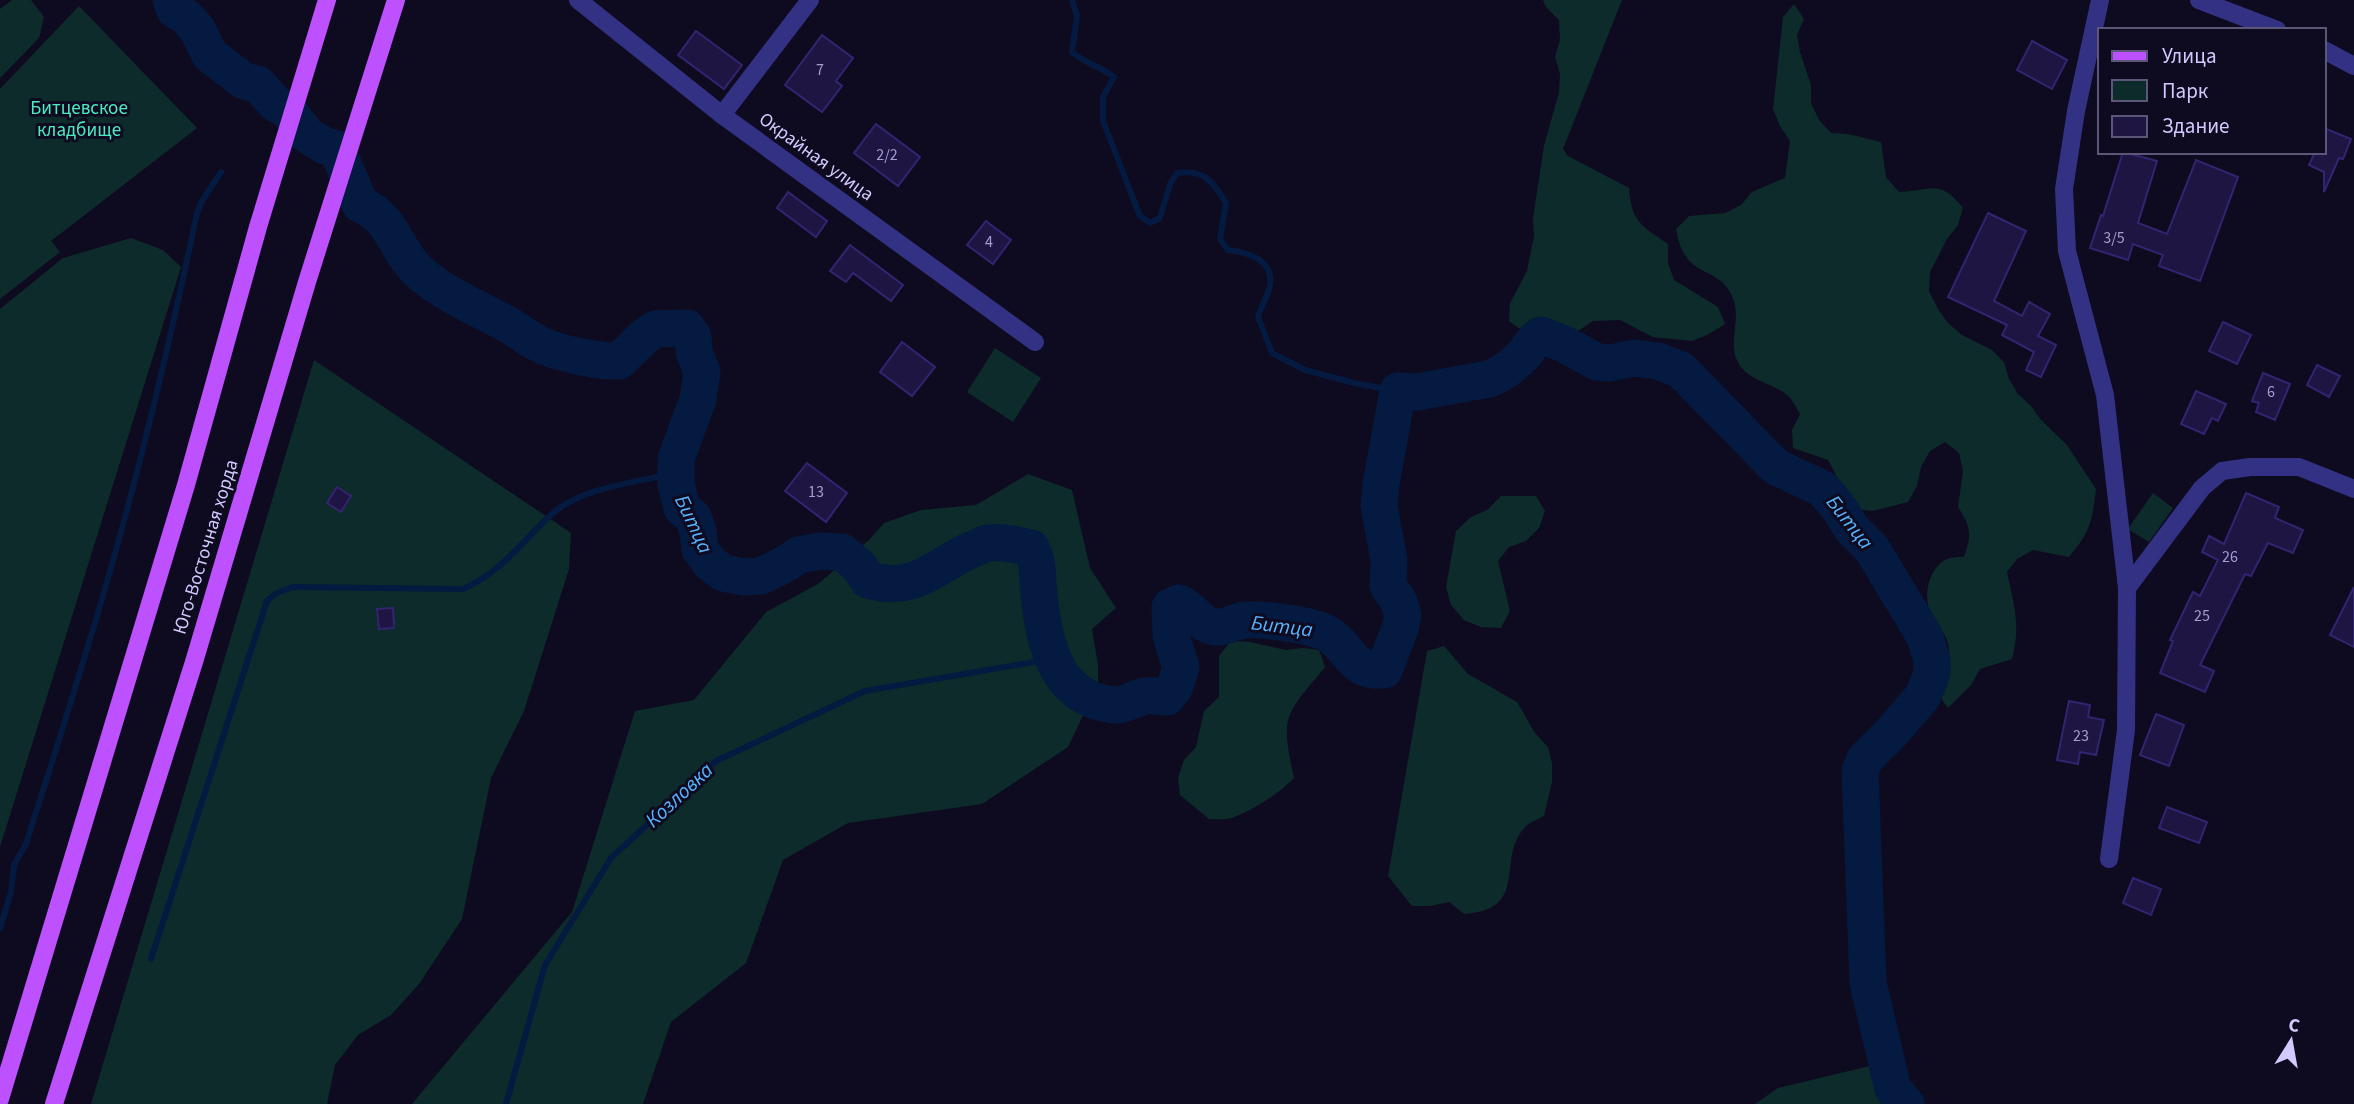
<svg xmlns="http://www.w3.org/2000/svg" width="2354" height="1104" font-family="'Source Sans 3',sans-serif">
<style>
.green{fill:#0d2b2a}
.lines{fill:none;stroke-linecap:round;stroke-linejoin:round}
.stream{stroke:#041a40;stroke-width:6}
.river{stroke:#041a40;stroke-width:37}
.building{fill:#1e1543;stroke:#332471;stroke-width:2}
.street{stroke:#333184;stroke-width:18}
.primary{stroke:#bd51ff;stroke-width:18}
.labels{text-anchor:middle;dominant-baseline:central;stroke-width:6;stroke-linejoin:round;paint-order:stroke}
.number-label{font-size:16px;fill:#a49dd0}
.park-label{font-size:19px;fill:#4beac1;stroke:#0e0b20}
.street-label{font-size:19px;fill:#d0caff;stroke:#0e0b20}
.water-label{font-size:21px;font-style:italic;fill:#58b3ff;stroke:#0e0b20}
</style>
<rect width="100%" height="100%" fill="#0e0b20"/>
<g class="green">
<polygon points="12,0 31,0 44,17 39,38 0,78 0,9"/>
<path d="M 1543,0 L 1622,0 L 1563,149 L 1568,156 L 1629,188 C 1631,222 1642,226 1668,244 L 1668,263 L 1674,280 L 1718,307 L 1725,324 L 1709,334 L 1692,341 L 1653,337 L 1620,320 L 1593,321 L 1578,331 C 1556,325 1545,324 1523,331 L 1509,321 L 1510,303 L 1527,271 L 1534,236 L 1533,218 L 1544,146 L 1559,92 L 1560,74 L 1555,57 L 1560,40 L 1559,20 L 1546,7 Z"/>
<path d="M 1794,4 L 1804,19 L 1797,35 L 1800,52 L 1811,85 L 1811,103 L 1819,120 L 1831,133 L 1848,134 L 1881,142 L 1886,177 L 1899,192 C 1932,191 1939,178 1963,208 L 1958,225 L 1947,239 L 1930,272 L 1929,291 L 1938,309 L 1948,323 L 1962,335 L 1992,350 L 2004,362 L 2009,379 L 2018,394 L 2031,406 L 2041,420 L 2067,445 L 2096,489 C 2092,521 2091,531 2069,557 L 2033,550 L 2017,559 L 2007,572 C 2014,606 2021,625 2012,659 L 1980,669 L 1971,685 L 1948,708 L 1937,693 C 1946,677 1953,658 1947,640 C 1943,630 1935,622 1930,612 C 1923,595 1929,567 1947,559 C 1952,557 1959,557 1964,557 C 1972,534 1971,527 1958,507 L 1963,471 L 1959,453 L 1945,442 L 1930,451 L 1921,467 L 1917,486 L 1908,502 L 1873,511 L 1854,509 L 1828,460 L 1793,448 L 1792,430 L 1800,414 C 1797,409 1793,400 1788,396 C 1774,383 1750,382 1739,364 C 1726,343 1743,319 1732,296 C 1717,263 1685,282 1676,229 L 1689,216 L 1725,213 L 1741,205 L 1752,192 L 1785,178 L 1790,141 L 1780,126 L 1773,109 L 1783,17 Z"/>
<polygon points="79,6 197,128 51,241 60,252 0,299 0,89"/>
<polygon points="131,238 163,250 181,267 0,847 0,309 63,258"/>
<polygon points="995,348 1041,378 1013,422 967,392"/>
<polygon points="314,360 571,533 569,569 524,711 491,778 462,919 419,984 391,1015 358,1035 335,1065 327,1104 91,1104"/>
<polygon points="1028,474 1072,490 1090,568 1116,608 1092,629 1098,665 1098,684 1068,747 982,804 848,823 783,860 746,963 671,1022 643,1104 412,1104 572,912 635,711 694,700 766,612 818,584 869,540 884,523 921,510 976,505"/>
<polygon points="2153,493 2173,508 2149,542 2128,529"/>
<polygon points="1501,496 1536,496 1545,511 1539,528 1526,541 1509,547 1498,561 1510,611 1501,628 1481,627 1464,620 1451,605 1446,587 1456,531 1471,517 1487,510"/>
<path d="M 1231,641 L 1250,642 L 1286,650 L 1303,648 L 1319,650 L 1325,667 C 1285,716 1280,714 1294,778 C 1277,795 1255,809 1232,818 C 1225,820 1216,819 1209,819 L 1180,795 L 1178,778 L 1184,760 L 1196,747 L 1204,711 L 1219,697 L 1219,656 Z"/>
<path d="M 1444,646 L 1468,674 L 1517,702 L 1535,733 L 1548,747 L 1552,763 L 1552,782 L 1544,816 C 1538,819 1530,822 1525,827 C 1495,860 1531,909 1464,914 L 1449,902 L 1430,906 L 1412,906 L 1388,876 L 1427,651 Z"/>
<polygon points="1878,1064 1899,1104 1755,1104 1778,1088"/>
</g>
<g class="lines">
<g class="stream">
<path d="M 1072,0 L 1077,16 L 1072,52 C 1084,63 1100,66 1114,77 L 1103,97 L 1103,121 L 1140,216 L 1150,223 L 1160,218 L 1170,184 L 1177,173 C 1203,169 1213,181 1226,203 L 1220,239 L 1228,250 C 1247,252 1274,260 1270,285 C 1268,296 1261,306 1258,317 L 1272,353 L 1305,370 L 1354,383 L 1398,391"/>
<path d="M 0,928 L 11,892 L 14,865 L 26,844 C 58,743 91,642 119,539 C 149,431 174,323 197,213 L 202,201 L 221,172"/>
<path d="M 151,959 L 267,601 L 275,594 L 292,587 L 463,589 C 503,571 522,541 553,513 C 583,487 638,482 676,473"/>
<polyline points="506,1104 545,965 611,858 716,761 865,691 1052,659"/>
</g>
<path class="river" d="M 171,0 L 175,10 L 186,17 L 197,29 L 210,55 L 244,81 L 258,84 L 275,103 L 289,112 L 307,135 L 325,146 L 337,149 L 360,204 C 394,219 394,248 418,271 C 443,294 475,307 505,323 C 518,330 532,342 546,347 C 563,354 601,362 619,361 L 644,337 L 655,329 L 687,328 L 693,337 L 694,352 L 702,372 L 698,399 L 676,459 L 676,484 L 682,508 L 693,517 L 698,531 L 700,549 L 710,563 L 723,573 L 744,577 L 761,576 L 782,566 L 799,555 L 820,551 L 842,552 L 859,566 L 868,580 C 915,594 934,566 973,549 C 977,548 983,544 988,543 C 1001,541 1018,545 1031,548 C 1038,562 1037,568 1038,584 C 1043,636 1051,698 1114,705 C 1124,706 1135,698 1145,696 C 1152,695 1160,697 1167,697 L 1175,686 L 1181,667 L 1171,636 L 1170,607 L 1178,603 C 1194,608 1200,627 1218,627 C 1227,627 1236,621 1244,620 C 1265,619 1306,624 1324,632 C 1348,642 1350,674 1384,670 L 1400,629 L 1403,615 L 1399,602 L 1388,586 L 1389,560 L 1379,506 L 1381,484 L 1398,391 L 1417,392 L 1489,379 C 1502,374 1517,363 1526,352 C 1531,344 1533,340 1541,335 L 1564,344 L 1597,362 L 1610,363 L 1634,358 L 1658,361 L 1681,370 L 1776,467 L 1823,489 L 1839,508 L 1852,529 L 1872,549 L 1925,637 L 1932,660 L 1932,673 L 1923,696 L 1892,732 L 1865,759 L 1860,771 L 1868,983 L 1893,1089 L 1906,1104"/>
</g>
<g class="building">
<polygon points="696,31 742,65 724,89 678,55"/>
<polygon points="822,35 853,58 836,81 842,86 822,112 785,85"/>
<polygon points="2032,41 2067,60 2052,89 2017,70"/>
<polygon points="876,124 920,157 898,186 854,153"/>
<polygon points="2324,128 2351,139 2343,159 2339,158 2324,192 2324,172 2309,165 2315,152 2324,152"/>
<polygon points="2123,152 2157,161 2138,223 2167,234 2196,160 2238,177 2200,281 2159,266 2163,255 2133,244 2128,260 2090,248 2101,215 2103,216"/>
<polygon points="788,192 827,221 816,237 777,208"/>
<polygon points="1988,213 2026,231 1994,301 2022,316 2029,302 2050,314 2038,336 2056,345 2041,377 2026,370 2034,352 2002,335 2007,325 1948,297"/>
<polygon points="986,221 1011,240 993,264 967,245"/>
<polygon points="850,245 903,285 891,301 853,273 846,282 830,271"/>
<polygon points="2223,322 2251,335 2237,364 2209,351"/>
<polygon points="902,342 935,367 912,396 880,372"/>
<polygon points="2317,365 2340,376 2329,397 2307,385"/>
<polygon points="2263,373 2290,384 2275,420 2256,412 2259,403 2252,401"/>
<polygon points="2196,391 2226,404 2218,421 2212,418 2204,434 2181,424"/>
<polygon points="807,463 847,493 826,522 785,491"/>
<polygon points="337,487 351,496 341,512 327,503"/>
<polygon points="2246,493 2279,507 2275,518 2303,530 2293,553 2268,543 2251,576 2245,574 2200,665 2214,671 2205,692 2160,673 2173,641 2170,640 2193,592 2200,596 2218,560 2202,552 2209,536 2224,544"/>
<polygon points="2354,587 2354,647 2330,635"/>
<polygon points="393,608 394,628 379,629 377,609"/>
<polygon points="2069,701 2090,705 2088,717 2104,720 2096,755 2080,752 2078,764 2057,760"/>
<polygon points="2156,714 2184,725 2169,766 2140,755"/>
<polygon points="2167,807 2207,822 2199,843 2159,828"/>
<polygon points="2133,878 2161,889 2151,915 2123,903"/>
</g>
<g class="lines">
<g class="street">
<polyline points="578,0 722,115 1035,342"/>
<polyline points="2100,0 2076,111 2064,189 2067,251 2105,395 2127,588 2126,730 2109,859"/>
<polyline points="2199,0 2277,30"/>
<polyline points="2324,50 2354,66"/>
<polyline points="722,115 810,0"/>
<polyline points="2127,588 2202,488 2222,471 2250,467 2299,467 2354,489"/>
</g>
<g class="primary">
<polyline points="0,1099 186,485 258,227 327,0"/>
<polyline points="54,1104 194,662 307,282 396,0"/>
</g>
</g>
<g class="labels">
<g class="number-label">
<text x="820" y="70">7</text>
<text x="887" y="155">2/2</text>
<text x="2114" y="238">3/5</text>
<text x="989" y="242">4</text>
<text x="2271" y="392">6</text>
<text x="816" y="492">13</text>
<text x="2230" y="557">26</text>
<text x="2202" y="616">25</text>
<text x="2081" y="736">23</text>
</g>
<g class="park-label">
<text x="79" y="108">Битцевское<tspan x="79" dy="22">кладбище</tspan></text>
</g>
<g class="street-label">
<text transform="translate(816 157) rotate(36)">Окрайная улица</text>
<text transform="translate(206 547) rotate(-73)">Юго-Восточная хорда</text>
</g>
<g class="water-label">
<text transform="translate(1850 522) rotate(52)">Битца</text>
<text transform="translate(694 524) rotate(65)">Битца</text>
<text transform="translate(1282 626) rotate(7)">Битца</text>
<text transform="translate(679 795) rotate(-43)">Козловка</text>
</g>
</g>
<rect x="2098" y="28" width="228" height="126" fill="#0e0b20" stroke="#5c5779" stroke-width="2"/>
<rect x="2112" y="51" width="35" height="10" fill="#bd51ff" stroke="#5c5779" stroke-width="2"/>
<text x="2162" y="63" font-size="21" fill="#d0caff">Улица</text>
<rect x="2112" y="80" width="35" height="21" fill="#0d2b2a" stroke="#5c5779" stroke-width="2"/>
<text x="2162" y="98" font-size="21" fill="#d0caff">Парк</text>
<rect x="2112" y="116" width="35" height="21" fill="#1e1543" stroke="#5c5779" stroke-width="2"/>
<text x="2162" y="133" font-size="21" fill="#d0caff">Здание</text>
<g transform="translate(2291 1041) rotate(11)" stroke="#0e0b20" stroke-width="5" paint-order="stroke">
<path d="M0-5L12 26L0 18L-12 26Z" fill="#d0caff"/>
<text y="-10" font-size="19" font-weight="bold" text-anchor="middle" fill="#d0caff">С</text>
</g>
</svg>
